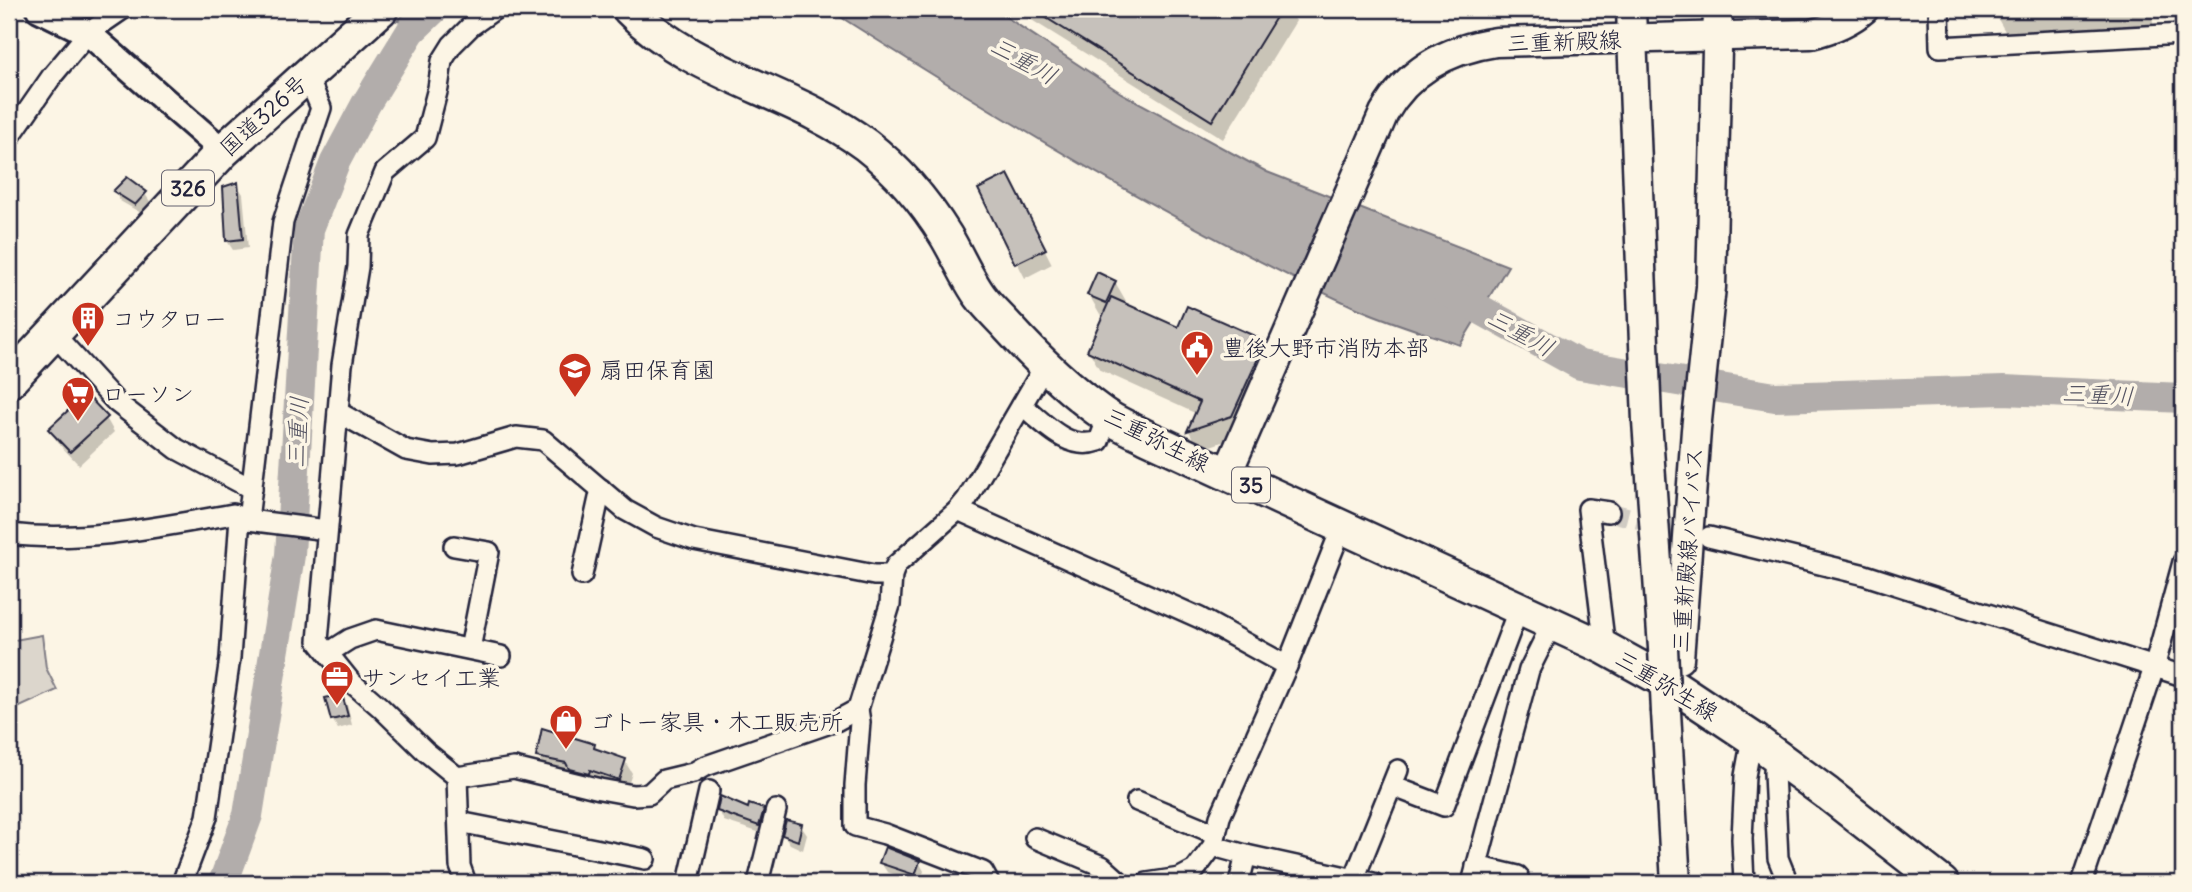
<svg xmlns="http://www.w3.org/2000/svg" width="2192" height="892" font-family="Delius,'Klee One',sans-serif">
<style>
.green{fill:#dcd6cc;stroke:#7f7c84;stroke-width:2}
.water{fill:#b2adab;stroke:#78757e;stroke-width:2}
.shadow{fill:#0003}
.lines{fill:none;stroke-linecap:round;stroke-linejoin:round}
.river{stroke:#b2adab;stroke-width:30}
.building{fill:#c6c1bb;stroke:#22223b;stroke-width:2}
.minor-tunnel{stroke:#d0cbc3;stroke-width:19;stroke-dasharray:19 10;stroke-linecap:butt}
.minor-casing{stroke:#22223b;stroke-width:24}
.tertiary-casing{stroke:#22223b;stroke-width:30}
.secondary-casing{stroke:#22223b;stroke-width:33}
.primary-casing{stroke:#22223b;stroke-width:37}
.trunk-casing{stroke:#22223b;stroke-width:38}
.minor{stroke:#fcf5e5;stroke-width:19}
.tertiary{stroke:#fcf5e5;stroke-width:24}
.secondary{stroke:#fcf5e5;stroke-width:28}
.primary{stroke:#fcf5e5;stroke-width:32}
.trunk{stroke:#fcf5e5;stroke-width:33}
.secondary-bridge-casing{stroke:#22223b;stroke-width:33;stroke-linecap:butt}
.secondary-bridge{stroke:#fcf5e5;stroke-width:28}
.labels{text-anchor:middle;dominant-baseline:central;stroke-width:7;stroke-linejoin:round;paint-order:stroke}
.shield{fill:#fcf5e5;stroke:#63616e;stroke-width:2}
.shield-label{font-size:21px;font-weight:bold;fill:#22223b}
.street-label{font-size:23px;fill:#22223b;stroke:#fcf5e5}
.poi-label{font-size:23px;fill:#22223b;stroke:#fcf5e5;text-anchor:start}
.water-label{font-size:24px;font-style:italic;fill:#545362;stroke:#fcf5e5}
</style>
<rect width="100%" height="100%" fill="#fcf5e5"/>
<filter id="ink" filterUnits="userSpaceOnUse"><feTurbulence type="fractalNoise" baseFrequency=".0143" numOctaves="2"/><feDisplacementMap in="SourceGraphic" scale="14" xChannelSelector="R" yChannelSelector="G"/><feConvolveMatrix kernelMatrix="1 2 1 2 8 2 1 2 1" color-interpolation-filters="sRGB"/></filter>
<g filter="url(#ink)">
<polygon class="green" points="42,635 46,668 57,690 9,712 9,641"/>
<g class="water">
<polygon points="410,9 455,9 431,29 397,21"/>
<path d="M 828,9 L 994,9 L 1121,93 L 1267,172 L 1508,266 L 1460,345 C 1423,332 1385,321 1350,305 C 1170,222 995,115 828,9 Z"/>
</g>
<g class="shadow">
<polygon points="1014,9 1289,9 1296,21 1223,139"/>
<polygon points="1995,9 2152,9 2153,25 2006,33 1995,14"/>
<polygon points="237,185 243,194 248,248 233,250 227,241"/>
<polygon points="980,190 1015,191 1052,264 1025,278"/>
<polygon points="115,192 145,194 151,203 141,213 120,201"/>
<polygon points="1115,282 1126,301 1124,305 1178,329 1265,342 1276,361 1242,435 1199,450 1189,431 1197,414 1100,370 1089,351 1105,316 1100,314 1089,295"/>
<polygon points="106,418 114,432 79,465 59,444 50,430"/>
<polygon points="342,696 347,705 352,725 338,729 332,719"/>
<polygon points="594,745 598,751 624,760 632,773 626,792 546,770 538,757"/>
<polygon points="763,810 768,820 764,834 724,821 719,811"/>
<polygon points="801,826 807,835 803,850 790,844 784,835"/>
<polygon points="919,862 924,871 920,883 887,872 881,863"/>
</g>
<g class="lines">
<g class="river">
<polyline points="1447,291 1580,365 1775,397 2004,390 2183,398"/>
<polyline points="223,883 248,815 290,555 309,229 335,162 366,104 411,31 434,9"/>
</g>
</g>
<g class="building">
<polygon points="1032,9 1281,9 1212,121"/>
<polygon points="1008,174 1046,249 1015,264 978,189"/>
<polygon points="127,177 147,192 135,205 113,191"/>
<polygon points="238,182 243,239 226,241 223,187"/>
<polygon points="1097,272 1116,281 1106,303 1087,295"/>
<polygon points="1111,297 1178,327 1187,306 1266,341 1232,416 1187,431 1200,402 1087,351"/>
<polygon points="86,394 108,417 70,452 48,429"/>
<polygon points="342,694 348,716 331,720 325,698"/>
<polygon points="542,728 595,744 594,748 626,759 619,780 590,770 589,774 569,769 566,763 536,757"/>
<polygon points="720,796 748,808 749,804 764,809 759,826 717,811"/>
<polygon points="786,820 802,824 798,841 782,835"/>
<polygon points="885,847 920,861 915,875 879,863"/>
</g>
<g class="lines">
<polyline class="minor-tunnel" points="1609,512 1700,535"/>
<defs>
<g id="minor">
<polyline points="1939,9 1940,47 2183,34"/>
<polyline points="9,138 52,76 88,33 123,9"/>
<polyline points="62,343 116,402 177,449 252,489"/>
<path d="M 1022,405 C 1044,423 1068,452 1099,441 L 1108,417"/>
<polyline points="338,412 406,450 433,455 458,454 516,437 543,440 625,510 656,527 694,540 874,575 892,575"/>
<polyline points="958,510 1200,618 1287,666"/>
<polyline points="248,520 283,222 321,108 312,87"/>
<path d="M 9,534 C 84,543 159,527 233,514 L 248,520 L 327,530"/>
<polyline points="1709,537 1865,575 2183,676"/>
<polyline points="454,546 489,552 470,649"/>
<polyline points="582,575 601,489"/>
<polyline points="1605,648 1588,509 1609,512"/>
<polyline points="328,653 350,639 376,630 501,656"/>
<polyline points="858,709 860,722 855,785 855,826 885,834 983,872 989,883"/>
<polyline points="1775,755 1774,773 1778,858 1788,883"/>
<polyline points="457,777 514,768 600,789 633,795 649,794 664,780 693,773 703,767 836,721 858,709 890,605 892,575 896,565 958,510 967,499 1044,367"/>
<polyline points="1392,786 1444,806 1514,621 1521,610"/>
<polyline points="1137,801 1216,834"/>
<polyline points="459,822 645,859"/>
<polyline points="1035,838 1102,866 1121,883"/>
<polyline points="1213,846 1246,855 1373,883"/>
<polyline points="1476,866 1518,876 1517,883"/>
<polyline points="1354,879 1398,770"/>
<polyline points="182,883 207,817 230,658 240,517"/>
<polyline points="466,883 460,866 457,777 425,751 380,707 351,682 318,641 342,365 358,267 359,235 385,172 425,138 438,88 442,61 452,45 471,26 495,9"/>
<polyline points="688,883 709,791"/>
<polyline points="758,883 776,810"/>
<polyline points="1147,883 1180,878 1195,870 1213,846 1220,817 1287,666 1342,527"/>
<polyline points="1239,883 1246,855"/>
<polyline points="1472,883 1529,670 1552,624"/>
<polyline points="1744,883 1742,839 1745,776 1752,738"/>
<polyline points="2082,883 2154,668 2183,562"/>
</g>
<polyline id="tertiary" points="39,9 88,33 223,151"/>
<g id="secondary">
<polyline points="1631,9 1647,421 1663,648"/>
<path d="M 1227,474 L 1384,113 C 1408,71 1448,49 1496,42 L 1811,34 C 1831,29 1849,22 1864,9"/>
<polyline points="1679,659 1696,430 1711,287 1718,9"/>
<polyline points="1666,712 1676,883"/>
</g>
<path id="primary" d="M 629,9 C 694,76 793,90 866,145 C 898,170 925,202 946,236 C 958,256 967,278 980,296 C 988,307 999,317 1008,327 C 1037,359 1067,388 1102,413 C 1116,423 1133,430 1149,438 L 1605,648 L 1674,686 L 1752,738 L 1828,794 L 1942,883"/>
<polyline id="trunk" points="9,381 223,151 381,9"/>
</defs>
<use href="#minor" class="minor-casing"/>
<use href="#tertiary" class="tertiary-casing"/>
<use href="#secondary" class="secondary-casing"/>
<use href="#primary" class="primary-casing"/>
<use href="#trunk" class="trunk-casing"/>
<use href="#minor" class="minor"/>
<use href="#tertiary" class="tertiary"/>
<use href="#secondary" class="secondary"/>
<use href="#primary" class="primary"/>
<use href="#trunk" class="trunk"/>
<defs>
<polyline id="secondary-bridge" points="1663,648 1666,712"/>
</defs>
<use href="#secondary-bridge" class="secondary-bridge-casing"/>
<use href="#secondary-bridge" class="secondary-bridge"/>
</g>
</g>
<defs>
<symbol id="building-pin" viewBox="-11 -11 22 30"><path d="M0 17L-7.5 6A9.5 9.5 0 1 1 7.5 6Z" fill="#c8321e" stroke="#fcf5e5"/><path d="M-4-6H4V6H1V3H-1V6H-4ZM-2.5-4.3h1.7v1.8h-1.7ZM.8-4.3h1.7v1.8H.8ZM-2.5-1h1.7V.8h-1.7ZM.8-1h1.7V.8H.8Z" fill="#fff"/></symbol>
<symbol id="civic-pin" viewBox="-11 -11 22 30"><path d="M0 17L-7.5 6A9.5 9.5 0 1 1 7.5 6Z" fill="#c8321e" stroke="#fcf5e5"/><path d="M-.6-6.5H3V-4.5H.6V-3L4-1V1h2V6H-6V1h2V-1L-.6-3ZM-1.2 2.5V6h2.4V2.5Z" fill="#fff"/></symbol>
<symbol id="school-pin" viewBox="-11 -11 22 30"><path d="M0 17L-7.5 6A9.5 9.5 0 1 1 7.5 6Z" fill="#c8321e" stroke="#fcf5e5"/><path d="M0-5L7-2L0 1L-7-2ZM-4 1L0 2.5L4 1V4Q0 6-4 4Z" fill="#fff"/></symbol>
<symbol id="supermarket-pin" viewBox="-11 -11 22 30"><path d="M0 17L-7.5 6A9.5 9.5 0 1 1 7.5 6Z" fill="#c8321e" stroke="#fcf5e5"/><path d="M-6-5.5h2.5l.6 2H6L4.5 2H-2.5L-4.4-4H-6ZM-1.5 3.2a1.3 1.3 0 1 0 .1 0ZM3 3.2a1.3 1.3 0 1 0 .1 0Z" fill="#fff"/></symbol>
<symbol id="office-pin" viewBox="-11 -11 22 30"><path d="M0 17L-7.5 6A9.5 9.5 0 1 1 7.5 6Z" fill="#c8321e" stroke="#fcf5e5"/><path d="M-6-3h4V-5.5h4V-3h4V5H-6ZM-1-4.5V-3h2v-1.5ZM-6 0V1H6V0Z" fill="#fff"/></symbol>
<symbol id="shop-pin" viewBox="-11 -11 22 30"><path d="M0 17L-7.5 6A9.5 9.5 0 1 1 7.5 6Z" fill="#c8321e" stroke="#fcf5e5"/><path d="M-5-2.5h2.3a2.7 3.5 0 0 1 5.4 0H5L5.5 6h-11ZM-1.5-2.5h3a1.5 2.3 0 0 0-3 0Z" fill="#fff"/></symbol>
</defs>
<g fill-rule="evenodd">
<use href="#building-pin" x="69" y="299" width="38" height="52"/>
<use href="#civic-pin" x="1178" y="328" width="38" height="52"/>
<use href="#school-pin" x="556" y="350" width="38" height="52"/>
<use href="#supermarket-pin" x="59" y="374" width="38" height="52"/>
<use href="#office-pin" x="318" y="658" width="38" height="52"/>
<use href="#shop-pin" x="547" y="702" width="38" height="52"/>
</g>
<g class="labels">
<g class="shield">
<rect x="162" y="170.5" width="52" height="35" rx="5"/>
<rect x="1232" y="467.5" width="38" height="35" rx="5"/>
</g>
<g class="shield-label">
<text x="188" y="188">326</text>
<text x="1251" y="485">35</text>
</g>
<g class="street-label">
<text transform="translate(1564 41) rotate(-2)">三重新殿線</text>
<text transform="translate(263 115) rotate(-42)">国道326号</text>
<text transform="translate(1157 439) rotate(27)">三重弥生線</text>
<text transform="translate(1687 550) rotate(-86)">三重新殿線バイパス</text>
<text transform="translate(1667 685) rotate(31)">三重弥生線</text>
</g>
<g class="poi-label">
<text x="112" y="318">コウタロー</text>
<text x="1222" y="347">豊後大野市消防本部</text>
<text x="600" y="369">扇田保育園</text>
<text x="102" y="393">ローソン</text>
<text x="362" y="677">サンセイ工業</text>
<text x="590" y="721">ゴトー家具・木工販売所</text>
</g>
<g class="water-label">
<text transform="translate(1024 60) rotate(29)">三重川</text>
<text transform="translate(1521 332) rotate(29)">三重川</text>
<text transform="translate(2098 394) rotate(3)">三重川</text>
<text transform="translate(297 432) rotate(-87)">三重川</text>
</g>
</g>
<rect width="2192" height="892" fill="none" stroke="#fcf5e5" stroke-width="35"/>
<rect x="18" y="18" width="2157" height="857" fill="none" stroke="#22223b" stroke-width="2.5" filter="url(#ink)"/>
</svg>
